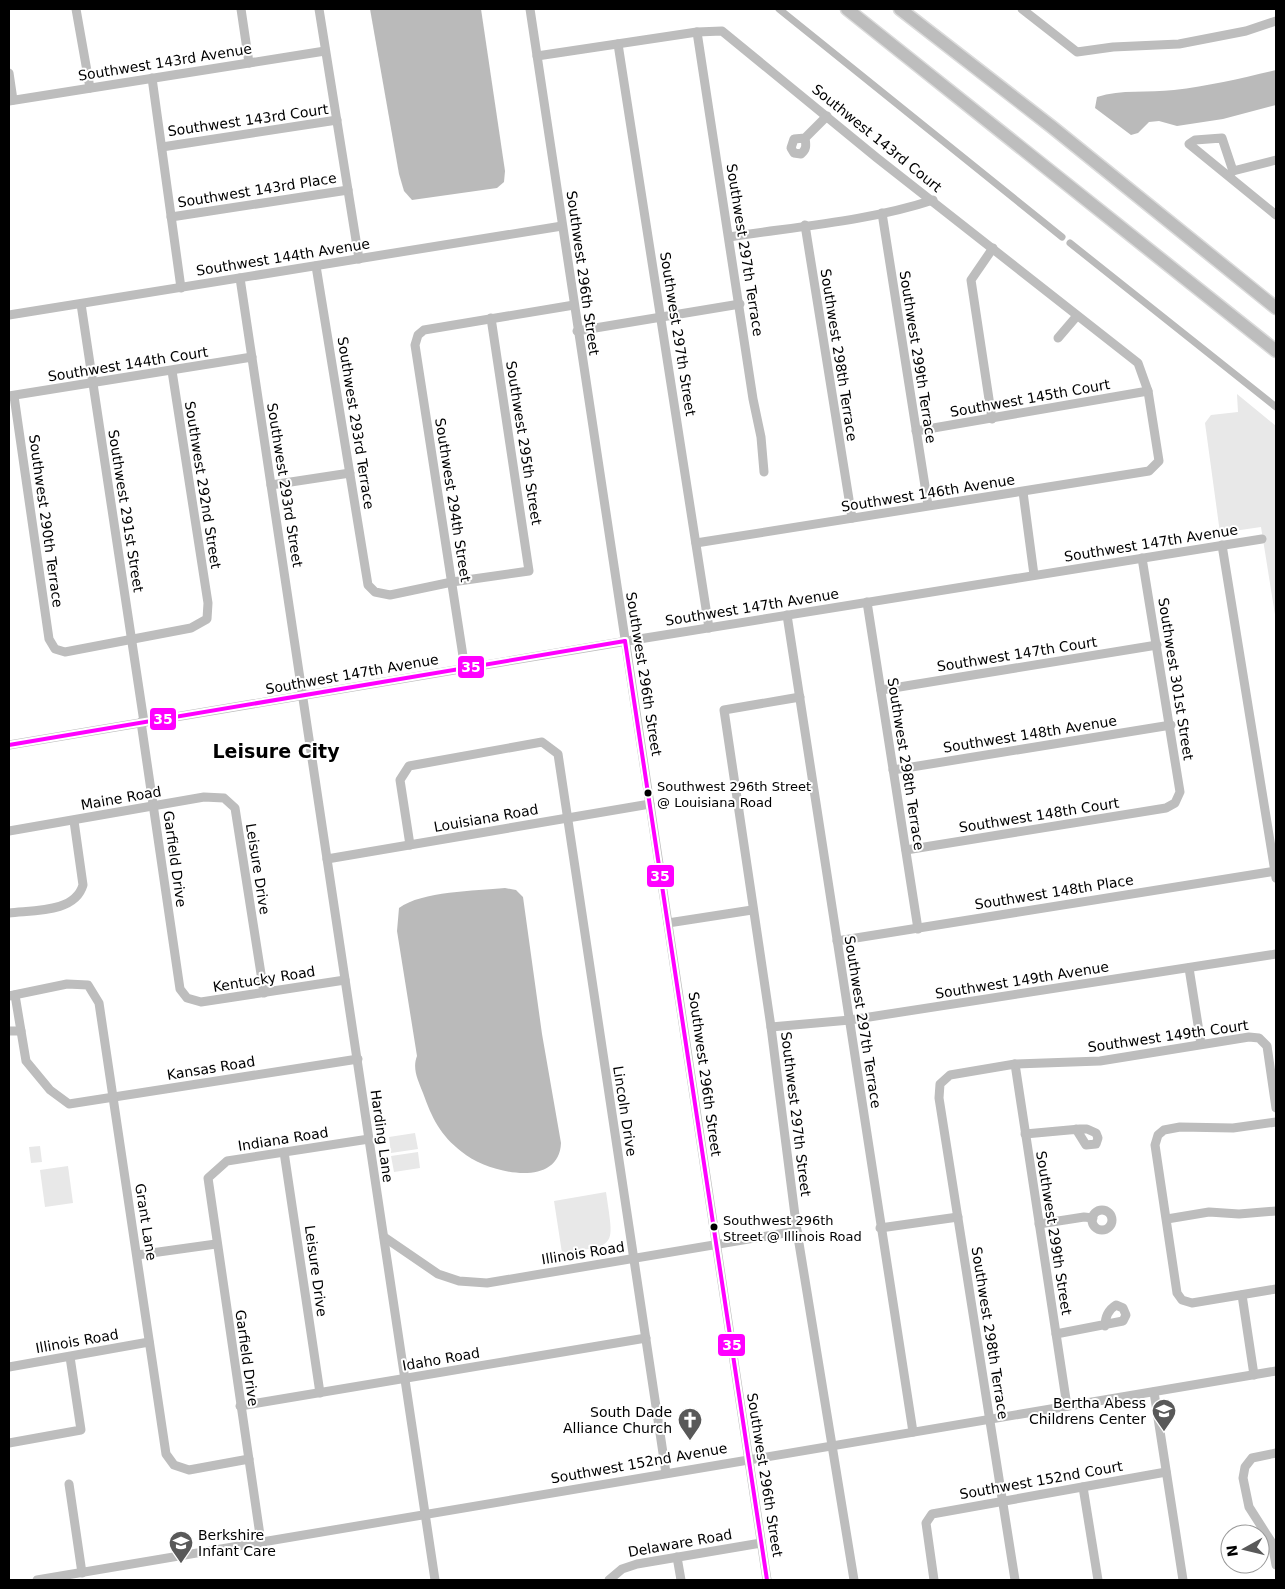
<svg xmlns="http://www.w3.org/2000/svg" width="1285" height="1589" font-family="'DejaVu Sans',sans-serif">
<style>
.green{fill:#e8e8e8}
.water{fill:#bababa}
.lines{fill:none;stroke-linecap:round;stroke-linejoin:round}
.canal{stroke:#bababa;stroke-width:7}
.highway-casing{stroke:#dbdbdb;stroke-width:15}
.minor{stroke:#bdbdbd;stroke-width:9}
.highway{stroke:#bdbdbd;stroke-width:12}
.bus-1-casing{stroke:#fff;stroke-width:8}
.bus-1{stroke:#f0f;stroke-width:4}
.bus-dot{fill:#000;stroke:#fff;stroke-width:2}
.labels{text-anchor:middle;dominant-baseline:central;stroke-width:4;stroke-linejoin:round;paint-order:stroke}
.bus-label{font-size:13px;fill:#000;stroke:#fff;text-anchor:start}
.street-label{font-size:14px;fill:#000;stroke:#fff}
.poi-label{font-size:14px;fill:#000;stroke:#fff;text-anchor:end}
.district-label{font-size:19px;font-weight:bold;fill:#000;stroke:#fff}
.line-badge{stroke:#fff;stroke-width:2}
.badge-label{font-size:14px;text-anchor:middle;font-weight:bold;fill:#fff}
</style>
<rect width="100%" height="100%" fill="#fff"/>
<g class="green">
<polygon points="1237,394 1276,426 1276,621 1261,527 1220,533 1205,423 1211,415 1238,412"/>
<polygon points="415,1133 418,1149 391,1153 389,1137"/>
<polygon points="40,1146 42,1162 31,1163 29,1147"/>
<polygon points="418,1152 420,1168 394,1172 391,1156"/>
<polygon points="68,1166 73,1203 45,1207 40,1170"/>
<path d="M 606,1192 C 614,1248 618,1245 562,1253 L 554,1201 Z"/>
</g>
<g class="water">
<polygon points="370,9 481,9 505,171 504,182 497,188 412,200 404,191 399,174"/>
<path d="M 1276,70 L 1276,105 L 1223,119 L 1177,126 L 1159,121 L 1149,122 L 1138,133 L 1131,135 L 1095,108 L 1097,97 C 1121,89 1149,93 1174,90 C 1209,86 1242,78 1276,70 Z"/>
<path d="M 505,888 L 516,890 L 523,897 L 542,1034 L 561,1143 C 559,1190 487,1173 462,1152 C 440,1135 432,1118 423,1093 C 418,1080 412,1069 417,1056 L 397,931 L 399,908 C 422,891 475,891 505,888 Z"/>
</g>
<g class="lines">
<g class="canal">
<polyline points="779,9 1062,237"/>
<polyline points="1070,243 1276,407"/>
</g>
<defs>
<g id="highway">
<polyline points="847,9 1276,351"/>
<polyline points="900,9 1052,127 1276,308"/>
</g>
</defs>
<use href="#highway" class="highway-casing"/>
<g class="minor">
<polyline points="76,9 90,88"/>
<polyline points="241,9 249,63"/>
<polyline points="319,9 359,259"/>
<polyline points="530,9 767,1580"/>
<polyline points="1022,9 1077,52 1113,47 1179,44 1246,31 1276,21"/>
<polyline points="697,32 753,399 761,437 764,472"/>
<polyline points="618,44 709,628"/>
<polyline points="537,56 697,32 722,31 877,158 1138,363 1148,391 1159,461 1149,471 696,543"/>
<polyline points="9,73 13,100"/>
<polyline points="152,78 181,288"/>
<polyline points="9,101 325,51"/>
<path d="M 805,138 C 806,145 807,149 801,154 L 794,153 L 791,148 L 794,139 L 805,138 L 827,116"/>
<polyline points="162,147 337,120"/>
<polyline points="1233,171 1222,138 1195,140 1189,144 1276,215"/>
<polyline points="1230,174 1233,171 1276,160"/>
<polyline points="882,213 928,505"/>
<polyline points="171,217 348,190"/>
<polyline points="805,225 852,518"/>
<path d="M 729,237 C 794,227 870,221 933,200"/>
<polyline points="316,266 368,585 375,592 390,595 452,582 529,571 491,318"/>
<polyline points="240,278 435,1580"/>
<polyline points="81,304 144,722"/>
<polyline points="9,315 562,226"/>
<polyline points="577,331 740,304"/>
<polyline points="1058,338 1076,317"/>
<polyline points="9,396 252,357"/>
<polyline points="14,396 49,639 55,649 65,652 191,628 207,619 208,603 172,371"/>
<polyline points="992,419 971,280 993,248"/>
<polyline points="916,431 1148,391"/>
<polyline points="271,485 350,473"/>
<polyline points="1023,492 1034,575"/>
<polyline points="1222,545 1276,878"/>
<polyline points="867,602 918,929"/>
<polyline points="787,615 913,1432"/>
<polyline points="465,669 415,345 418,335 424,330 574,305"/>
<polyline points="881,690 1157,645"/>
<polyline points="800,697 724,710 771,1027 797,1231 854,1580"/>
<polyline points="141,722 180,989 187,998 201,1002 345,980"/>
<polyline points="9,745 633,640 1262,539"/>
<polyline points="893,770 1171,725"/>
<polyline points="9,831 204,797 224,798 235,808 264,993"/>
<polyline points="410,845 400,780 409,766 542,742 558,754 666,1473"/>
<polyline points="906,850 1166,808 1175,803 1180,792 1142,558"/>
<polyline points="327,859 650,804"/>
<path d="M 9,913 C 33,910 75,913 83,885 L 74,821"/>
<polyline points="668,923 752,910"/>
<polyline points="837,941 1276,871"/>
<polyline points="1189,968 1201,1044"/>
<polyline points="15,995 26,1061 50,1090 69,1104 358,1059"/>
<polyline points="9,996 67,984 88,985 99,1003 166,1454 174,1465 189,1470 249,1459"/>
<polyline points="771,1027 850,1020 1276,954"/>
<polyline points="9,1031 21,1031"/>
<polyline points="1015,1064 1067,1406"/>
<polyline points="1276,1122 1233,1128 1180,1127 1164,1130 1158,1135 1155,1145 1177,1293 1182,1300 1192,1303 1276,1289"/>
<polyline points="1025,1134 1080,1129 1087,1129 1096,1133 1098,1138 1096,1144 1086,1145 1076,1129"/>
<polyline points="284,1152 320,1393"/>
<circle cx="1102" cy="1220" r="10"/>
<polyline points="1167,1219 1209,1212 1239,1214 1276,1211"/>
<polyline points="1039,1224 1084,1217 1093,1218"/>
<polyline points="880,1228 958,1217"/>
<polyline points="384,1237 438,1274 459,1281 487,1283 797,1231"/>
<polyline points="137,1255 216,1244"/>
<polyline points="1242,1295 1254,1375"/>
<path d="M 1056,1334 L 1123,1321 L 1126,1315 L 1123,1308 L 1116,1305 C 1108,1310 1105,1317 1105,1326"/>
<polyline points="9,1367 149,1342"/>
<polyline points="1154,1392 1183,1580"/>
<polyline points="240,1406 646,1338"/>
<polyline points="9,1443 81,1430 70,1357"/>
<polyline points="1276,1453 1252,1458 1245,1467 1243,1478 1249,1507 1272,1543 1276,1565"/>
<polyline points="69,1484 82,1573"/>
<polyline points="1083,1487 1098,1580"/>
<polyline points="261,1542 208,1178 227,1161 369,1139"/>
<polyline points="677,1557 681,1580"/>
<polyline points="37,1580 1276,1371"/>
<polyline points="609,1580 622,1569 637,1564 761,1543"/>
<polyline points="934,1580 926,1523 932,1514 1166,1472"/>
<polyline points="1015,1580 939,1098 940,1084 950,1075 1015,1064 1100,1061 1249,1037 1259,1038 1267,1046 1276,1108"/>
</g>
<use href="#highway" class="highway"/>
<defs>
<g id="bus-1">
<polyline points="625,641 767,1580"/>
<polyline points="9,745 625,641"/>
</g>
</defs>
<use href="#bus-1" class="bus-1-casing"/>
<use href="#bus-1" class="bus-1"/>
</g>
<defs>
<symbol id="school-pin" viewBox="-11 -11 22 30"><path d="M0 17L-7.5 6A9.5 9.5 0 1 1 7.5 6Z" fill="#595959" stroke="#fff"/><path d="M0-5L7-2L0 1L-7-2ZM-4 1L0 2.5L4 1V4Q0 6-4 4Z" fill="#fff"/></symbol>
<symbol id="church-pin" viewBox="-11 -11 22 30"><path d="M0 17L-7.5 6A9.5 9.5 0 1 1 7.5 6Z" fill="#595959" stroke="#fff"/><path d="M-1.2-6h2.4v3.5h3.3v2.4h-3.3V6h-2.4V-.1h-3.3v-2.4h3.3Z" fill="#fff"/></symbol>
</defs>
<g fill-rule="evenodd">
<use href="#school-pin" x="1150" y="1397" width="28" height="38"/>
<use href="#church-pin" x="676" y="1406" width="28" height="38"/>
<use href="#school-pin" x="167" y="1529" width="28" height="38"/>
</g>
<g class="bus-dot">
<circle cx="648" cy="793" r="4.5"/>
<circle cx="714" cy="1227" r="4.5"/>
</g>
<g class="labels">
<g class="bus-label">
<text x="657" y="786">Southwest 296th Street<tspan x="657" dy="16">@ Louisiana Road</tspan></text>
<text x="723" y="1220">Southwest 296th<tspan x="723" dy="16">Street @ Illinois Road</tspan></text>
</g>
<g class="street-label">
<text transform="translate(165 62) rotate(-9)">Southwest 143rd Avenue</text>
<text transform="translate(248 120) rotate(-8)">Southwest 143rd Court</text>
<text transform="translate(877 138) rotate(39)">Southwest 143rd Court</text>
<text transform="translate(257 190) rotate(-9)">Southwest 143rd Place</text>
<text transform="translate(745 250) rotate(81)">Southwest 297th Terrace</text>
<text transform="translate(283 257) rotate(-9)">Southwest 144th Avenue</text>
<text transform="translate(583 273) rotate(82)">Southwest 296th Street</text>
<text transform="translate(678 334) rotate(81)">Southwest 297th Street</text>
<text transform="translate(839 355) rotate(81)">Southwest 298th Terrace</text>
<text transform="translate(918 357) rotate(81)">Southwest 299th Terrace</text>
<text transform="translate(128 364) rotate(-9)">Southwest 144th Court</text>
<text transform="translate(1030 398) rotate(-10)">Southwest 145th Court</text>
<text transform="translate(356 423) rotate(81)">Southwest 293rd Terrace</text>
<text transform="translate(524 443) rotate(81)">Southwest 295th Street</text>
<text transform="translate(203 485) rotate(81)">Southwest 292nd Street</text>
<text transform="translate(285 485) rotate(81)">Southwest 293rd Street</text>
<text transform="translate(928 493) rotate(-9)">Southwest 146th Avenue</text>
<text transform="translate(453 500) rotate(81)">Southwest 294th Street</text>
<text transform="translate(126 511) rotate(81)">Southwest 291st Street</text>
<text transform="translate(46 521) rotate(82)">Southwest 290th Terrace</text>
<text transform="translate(1151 543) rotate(-9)">Southwest 147th Avenue</text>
<text transform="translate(752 607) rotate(-9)">Southwest 147th Avenue</text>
<text transform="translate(1017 654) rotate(-9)">Southwest 147th Court</text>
<text transform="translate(352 674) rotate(-10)">Southwest 147th Avenue</text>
<text transform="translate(644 674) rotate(81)">Southwest 296th Street</text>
<text transform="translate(1176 679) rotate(81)">Southwest 301st Street</text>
<text transform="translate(1030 734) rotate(-9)">Southwest 148th Avenue</text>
<text transform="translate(906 764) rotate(81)">Southwest 298th Terrace</text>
<text transform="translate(121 798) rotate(-10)">Maine Road</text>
<text transform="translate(1039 815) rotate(-9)">Southwest 148th Court</text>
<text transform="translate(486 818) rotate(-10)">Louisiana Road</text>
<text transform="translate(175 859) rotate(82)">Garfield Drive</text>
<text transform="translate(258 869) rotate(81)">Leisure Drive</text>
<text transform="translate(1054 892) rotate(-9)">Southwest 148th Place</text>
<text transform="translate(264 979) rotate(-9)">Kentucky Road</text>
<text transform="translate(1022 980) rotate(-9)">Southwest 149th Avenue</text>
<text transform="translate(863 1022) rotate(81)">Southwest 297th Terrace</text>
<text transform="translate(1168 1036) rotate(-8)">Southwest 149th Court</text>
<text transform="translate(211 1068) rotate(-9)">Kansas Road</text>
<text transform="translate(705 1074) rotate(82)">Southwest 296th Street</text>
<text transform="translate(625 1111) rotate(81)">Lincoln Drive</text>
<text transform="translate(796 1114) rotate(83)">Southwest 297th Street</text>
<text transform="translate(382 1136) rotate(82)">Harding Lane</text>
<text transform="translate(283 1139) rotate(-9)">Indiana Road</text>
<text transform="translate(146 1222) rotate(81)">Grant Lane</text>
<text transform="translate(1054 1233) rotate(81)">Southwest 299th Street</text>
<text transform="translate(583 1253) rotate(-9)">Illinois Road</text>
<text transform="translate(316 1271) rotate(82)">Leisure Drive</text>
<text transform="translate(990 1333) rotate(81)">Southwest 298th Terrace</text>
<text transform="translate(77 1341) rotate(-10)">Illinois Road</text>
<text transform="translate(247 1358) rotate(82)">Garfield Drive</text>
<text transform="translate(441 1359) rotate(-10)">Idaho Road</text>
<text transform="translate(639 1463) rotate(-10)">Southwest 152nd Avenue</text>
<text transform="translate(765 1475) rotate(81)">Southwest 296th Street</text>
<text transform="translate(1041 1480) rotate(-10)">Southwest 152nd Court</text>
<text transform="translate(680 1543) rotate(-10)">Delaware Road</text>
</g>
<g class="poi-label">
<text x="1146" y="1403">Bertha Abess<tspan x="1146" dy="16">Childrens Center</tspan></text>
<text x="672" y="1412">South Dade<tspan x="672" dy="16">Alliance Church</tspan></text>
<text x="198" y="1535" text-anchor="start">Berkshire<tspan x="198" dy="16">Infant Care</tspan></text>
</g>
<g class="district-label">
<text x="276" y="751">Leisure City</text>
</g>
</g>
<g class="line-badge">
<rect x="457" y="655" width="28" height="24" rx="5" fill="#f0f"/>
<rect x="149" y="707" width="28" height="24" rx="5" fill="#f0f"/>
<rect x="646" y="864" width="29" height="24" rx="5" fill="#f0f"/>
<rect x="717" y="1333" width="29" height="24" rx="5" fill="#f0f"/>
</g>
<g class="badge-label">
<text x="471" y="672">35</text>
<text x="163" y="724">35</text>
<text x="660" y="881">35</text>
<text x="732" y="1350">35</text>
</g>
<rect width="1285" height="1589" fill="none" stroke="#000000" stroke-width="20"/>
<g transform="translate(1245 1549) rotate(262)"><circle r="24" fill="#ffffff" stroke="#999999"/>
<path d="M0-4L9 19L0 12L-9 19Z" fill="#595959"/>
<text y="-8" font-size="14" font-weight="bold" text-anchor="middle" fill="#000000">N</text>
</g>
</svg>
